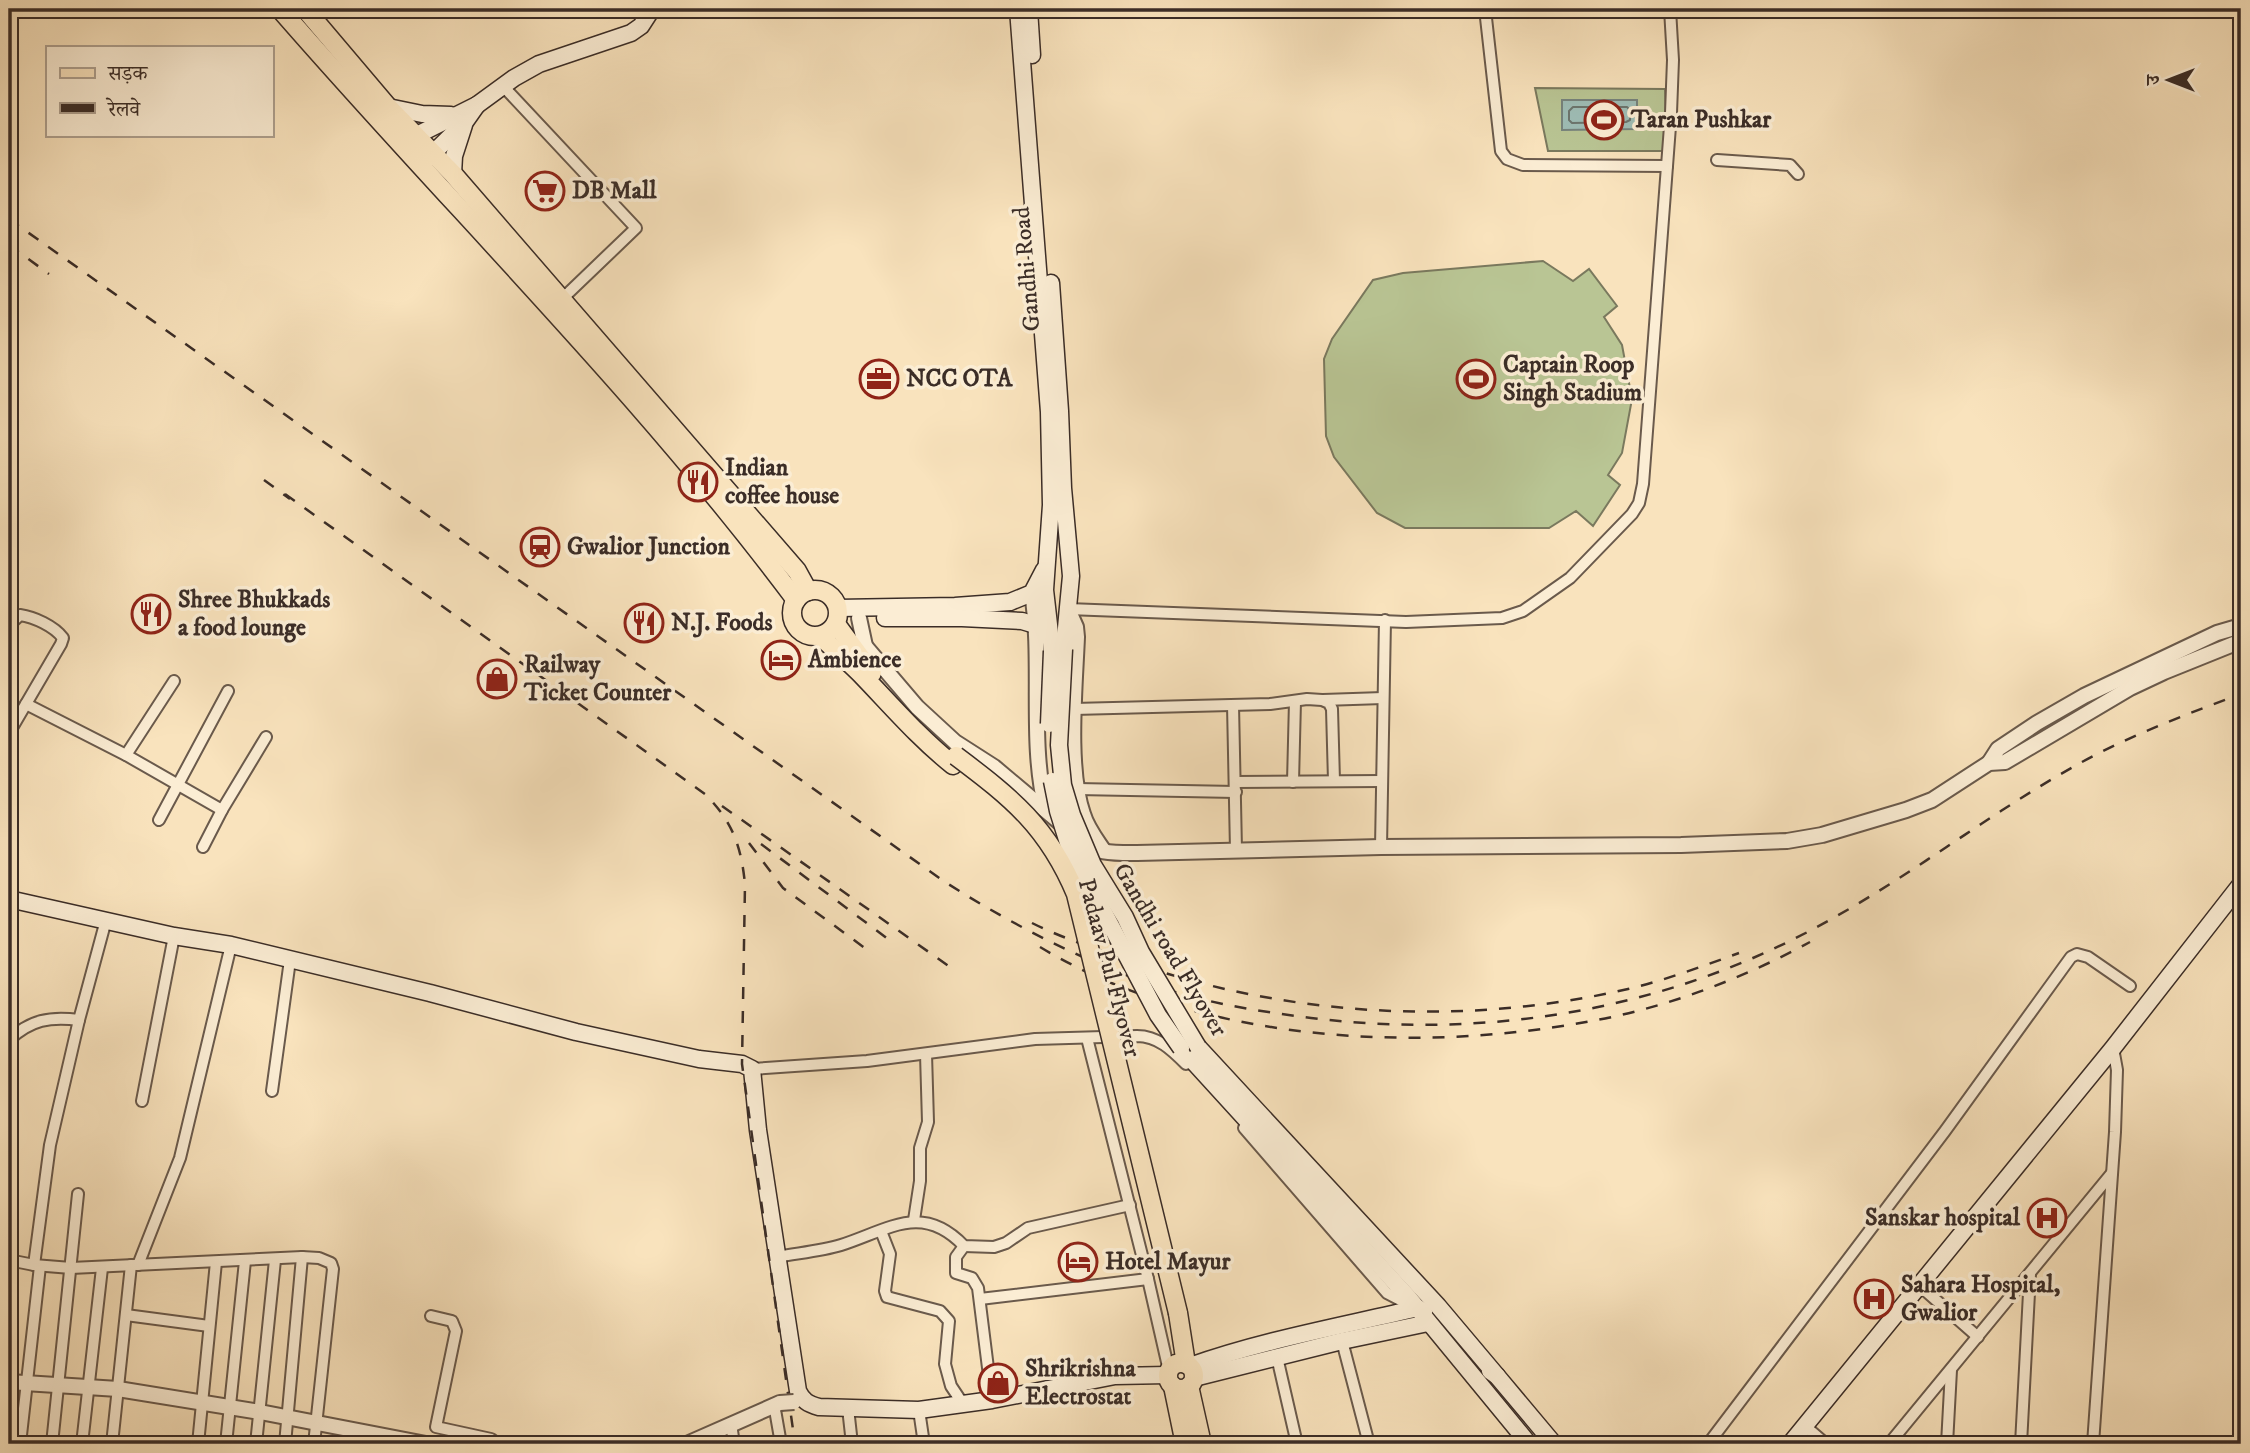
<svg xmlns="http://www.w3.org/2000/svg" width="2250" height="1453" font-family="'IM FELL DW Pica','Noto Serif Devanagari',serif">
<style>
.pitch{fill:#b9c594;stroke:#7a795e;stroke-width:2}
.water{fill:#9ebdb6;stroke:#76837d;stroke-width:2}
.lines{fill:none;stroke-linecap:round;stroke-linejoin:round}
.shore{stroke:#6c756e;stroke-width:2}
.minor-casing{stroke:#6a5a4c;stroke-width:14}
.tertiary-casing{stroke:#6a5a4c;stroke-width:18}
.secondary-casing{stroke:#3b2d27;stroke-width:19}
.primary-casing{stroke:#3b2d27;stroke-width:21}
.minor{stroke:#fbedd4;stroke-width:10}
.tertiary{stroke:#fbedd4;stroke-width:14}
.secondary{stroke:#fbedd4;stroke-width:16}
.primary{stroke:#f9e3bd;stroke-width:18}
.rail{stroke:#3b2d27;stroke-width:2.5;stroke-dasharray:12 12;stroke-linecap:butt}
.tertiary-bridge-casing{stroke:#6a5a4c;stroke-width:18;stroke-linecap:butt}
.secondary-bridge-casing{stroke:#3b2d27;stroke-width:19;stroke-linecap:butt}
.primary-bridge-casing{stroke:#3b2d27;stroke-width:21;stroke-linecap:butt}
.tertiary-bridge{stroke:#fbedd4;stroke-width:14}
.secondary-bridge{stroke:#fbedd4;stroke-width:16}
.primary-bridge{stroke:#f9e3bd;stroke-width:18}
.labels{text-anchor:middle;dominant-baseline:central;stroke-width:7;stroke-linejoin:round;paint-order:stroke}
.poi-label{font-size:24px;font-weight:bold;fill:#3b2d27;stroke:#fbedd4;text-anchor:start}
.street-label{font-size:24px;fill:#3b2d27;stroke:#fbedd4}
</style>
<rect width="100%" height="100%" fill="#f9e3bd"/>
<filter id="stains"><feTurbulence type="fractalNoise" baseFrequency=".00286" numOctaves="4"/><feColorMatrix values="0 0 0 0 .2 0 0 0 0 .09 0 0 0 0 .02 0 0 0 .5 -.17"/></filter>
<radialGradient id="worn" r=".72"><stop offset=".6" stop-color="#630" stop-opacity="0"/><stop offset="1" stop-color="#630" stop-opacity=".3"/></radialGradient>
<g class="pitch">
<polygon points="1535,88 1665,89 1667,151 1548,151"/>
<polygon points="1543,261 1573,281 1589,269 1617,306 1604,317 1622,345 1632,399 1622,453 1608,475 1620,485 1593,526 1576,511 1549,528 1405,528 1377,513 1334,457 1326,436 1324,359 1332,339 1373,280 1403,273"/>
</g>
<polygon class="water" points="1562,100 1637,100 1637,129 1562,130"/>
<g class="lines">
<polygon class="shore" points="1573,107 1627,107 1630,110 1630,120 1626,122 1572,123 1569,120 1569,111"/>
<defs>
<g id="minor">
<polyline points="1485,9 1501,151 1507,159 1523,165 1667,166"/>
<polyline points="503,86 636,228 562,299"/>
<polyline points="1717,160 1790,165 1798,174"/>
<polyline points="1068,609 1406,622 1502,618 1523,611 1570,578 1632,514 1639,503 1643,484 1671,113 1673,60 1670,9"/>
<path d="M 9,625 L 20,615 C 34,617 54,626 63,638 L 61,644 L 9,733"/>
<polyline points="1323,700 1383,698"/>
<polyline points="26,704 126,755 174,681"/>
<polyline points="1233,705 1236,850"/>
<polyline points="1074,709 1270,704 1307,699 1322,700 1329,703 1332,709 1334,781"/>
<polyline points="126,755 222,810"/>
<polyline points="1236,782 1382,781"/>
<polyline points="1293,782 1295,701"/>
<polyline points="1077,789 1236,792"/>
<polyline points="159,820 228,691"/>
<polyline points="203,847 222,810 266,737"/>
<polyline points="1381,847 1385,620"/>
<polyline points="1087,1038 1148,1279 1169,1371"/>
<path d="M 9,1040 C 30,1020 50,1016 79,1020"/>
<path d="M 752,1069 L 867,1061 L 1035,1039 L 1137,1036 C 1158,1036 1172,1050 1186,1064"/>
<polyline points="272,1091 290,960"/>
<polyline points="142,1101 174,936"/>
<polyline points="1244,1128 1387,1293 1412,1306"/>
<polyline points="914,1220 920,1181 920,1148 928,1122 926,1054"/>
<polyline points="881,1231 890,1254 885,1291 887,1297 940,1311 949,1321 945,1364 951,1386 963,1404"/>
<polyline points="964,1246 956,1257 956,1273 972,1278 978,1288 992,1400"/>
<path d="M 777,1257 C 798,1253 821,1251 841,1245 C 888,1230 922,1202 964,1246 L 994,1247 L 1006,1243 L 1028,1228 L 1130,1205"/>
<polyline points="9,1260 34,1265 71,1268 302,1257 319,1258 331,1263 333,1269 314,1444"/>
<polyline points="34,1265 50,1145 79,1020 106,920"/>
<polyline points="138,1265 180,1158 231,945"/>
<polyline points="9,1281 11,1261"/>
<polyline points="1920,1286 1978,1337"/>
<polyline points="980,1299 1148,1279"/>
<polyline points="126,1315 209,1326"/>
<polyline points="431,1316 452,1321 456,1331 436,1427 491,1439 498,1444"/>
<polyline points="1342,1341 1369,1444"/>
<polyline points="1277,1357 1297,1444"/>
<polyline points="774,1404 781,1444"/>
<polyline points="848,1408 852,1444"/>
<polyline points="919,1410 924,1444"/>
<polyline points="731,1424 734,1444"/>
<polyline points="1805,1426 1826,1444"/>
<polyline points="20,1444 40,1266"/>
<polyline points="52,1444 78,1194"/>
<polyline points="82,1444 102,1268"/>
<polyline points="112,1444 131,1265"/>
<polyline points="198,1444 216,1262"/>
<polyline points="226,1444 245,1261"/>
<polyline points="256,1444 275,1260"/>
<polyline points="285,1444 302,1257"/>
<polyline points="1708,1444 1945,1131 2071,957 2077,954 2088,957 2130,986"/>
<polyline points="1889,1444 2112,1173"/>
<polyline points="1947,1444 1951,1370"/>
<polyline points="2021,1444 2030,1274"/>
<polyline points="2093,1444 2115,1132 2117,1070 2113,1048"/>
</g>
<g id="tertiary">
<path d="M 1032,593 C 1043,662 1029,742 1046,809"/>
<path d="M 1068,609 L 1076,627 L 1077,637 C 1075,686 1067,769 1083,814 C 1087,828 1096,839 1104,851"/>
<polyline points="859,618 865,646"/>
<polyline points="849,642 865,646 917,707 955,742 994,767 1063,825"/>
<polyline points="1989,763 1998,749 2037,723 2084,696 2217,633 2241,626"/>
<path d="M 1078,839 C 1093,854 1116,853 1137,853 L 1381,847 L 1681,845 L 1787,841 L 1822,835 L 1906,810 L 1932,800 L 1989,763 L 2005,762 L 2130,688 L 2164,672 L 2241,641"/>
<polyline points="9,1382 118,1389 260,1412 426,1444"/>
<polyline points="687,1444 780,1403"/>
</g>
<g id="secondary">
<polyline points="1018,9 1049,412 1051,505 1045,590 1052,651"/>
<polyline points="1029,9 1032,55"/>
<polyline points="388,107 422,114 451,115"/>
<polyline points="408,144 417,135 477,105 514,78 539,64 631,33 641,26 652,9"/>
<polyline points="424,162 465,122 477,105"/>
<polyline points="453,174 454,156 464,125"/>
<polyline points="1051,283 1060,411 1063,488 1071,576 1064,649"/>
<polyline points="838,608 955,606 1010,602 1032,593 1044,570"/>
<polyline points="885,618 962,618 1022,621 1042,627 1051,638"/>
<path d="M 9,899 L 174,936 L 231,945 L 430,993 L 576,1032 L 699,1059 L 742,1064 L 752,1069 L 758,1130 L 798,1391 C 803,1401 808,1404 819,1407 L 919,1410 L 992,1400 L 1115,1376 L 1168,1375"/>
<polyline points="1198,1047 1438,1306 1497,1376"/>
<polyline points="1181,1048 1409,1298 1529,1444"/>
<path d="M 1190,1366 C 1263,1340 1342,1326 1418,1308 L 1424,1312"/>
<polyline points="1490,1371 1497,1376 1554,1444"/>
<polyline points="1194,1378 1342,1341 1428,1323"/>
<polyline points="1790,1444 2113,1048 2241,884"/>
</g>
<g id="primary">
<path d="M 280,9 C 451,206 639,390 796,600"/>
<polyline points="305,9 388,107 453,174 797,571 808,591"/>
<circle cx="815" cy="613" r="23"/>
<polyline points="836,624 872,673"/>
<path d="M 820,636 C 833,648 847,660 860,673 C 891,705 918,737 953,765"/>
<polyline points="1178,1313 1186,1364"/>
<circle cx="1181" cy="1376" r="13"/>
<polyline points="1173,1386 1185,1444"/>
<polyline points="1189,1386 1202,1444"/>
</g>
</defs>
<use href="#minor" class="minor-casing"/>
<use href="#tertiary" class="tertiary-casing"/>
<use href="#secondary" class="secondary-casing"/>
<use href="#primary" class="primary-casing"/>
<use href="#minor" class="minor"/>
<use href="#tertiary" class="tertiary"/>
<use href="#secondary" class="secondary"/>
<use href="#primary" class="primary"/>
<g class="rail">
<path d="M 9,219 L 945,882 C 1011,924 1079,959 1153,985 C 1205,1003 1257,1011 1311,1018 C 1495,1040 1674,1009 1835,917 C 1917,871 1991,813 2073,767 C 2126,737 2184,715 2241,694"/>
<polyline points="9,245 49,274"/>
<polyline points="264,480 290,499"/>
<path d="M 285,494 L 705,794 C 733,822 741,846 745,884 L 742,1064 L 795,1444"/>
<polyline points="722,806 950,967"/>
<polyline points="749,843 783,888 873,954"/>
<polyline points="761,844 888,939"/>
<path d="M 1032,923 C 1062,938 1094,948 1126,960 C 1284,1017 1464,1027 1628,989 C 1666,980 1703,966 1739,953"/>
<path d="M 1040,947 C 1196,1041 1410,1054 1586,1022 C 1663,1009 1742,979 1810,942"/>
</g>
<defs>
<polyline id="tertiary-bridge" points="780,1403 794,1402"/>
<g id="secondary-bridge">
<polyline points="1064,649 1059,745 1063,785 1072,815 1093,865 1125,917 1141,952 1198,1047"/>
<polyline points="1049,724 1052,651"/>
<polyline points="1052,781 1058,811 1069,846 1158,1015 1181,1048"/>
</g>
<path id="primary-bridge" d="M 956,756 C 1012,798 1048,827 1076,894 L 1178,1313"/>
</defs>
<use href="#tertiary-bridge" class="tertiary-bridge-casing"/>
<use href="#secondary-bridge" class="secondary-bridge-casing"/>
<use href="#primary-bridge" class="primary-bridge-casing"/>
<use href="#tertiary-bridge" class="tertiary-bridge"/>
<use href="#secondary-bridge" class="secondary-bridge"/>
<use href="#primary-bridge" class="primary-bridge"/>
</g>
<defs>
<symbol id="stadium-ring" viewBox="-11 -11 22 22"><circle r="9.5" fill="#fbedd4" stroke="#8f2418" stroke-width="1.5"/><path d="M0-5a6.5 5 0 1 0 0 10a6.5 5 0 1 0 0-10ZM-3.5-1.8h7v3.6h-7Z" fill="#8f2418"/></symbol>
<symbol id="supermarket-ring" viewBox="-11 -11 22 22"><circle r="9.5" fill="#fbedd4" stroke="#8f2418" stroke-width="1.5"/><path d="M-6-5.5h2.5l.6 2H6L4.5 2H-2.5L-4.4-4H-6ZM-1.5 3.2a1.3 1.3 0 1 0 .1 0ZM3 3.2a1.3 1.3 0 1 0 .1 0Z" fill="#8f2418"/></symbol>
<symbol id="office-ring" viewBox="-11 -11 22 22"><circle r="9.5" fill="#fbedd4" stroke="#8f2418" stroke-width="1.5"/><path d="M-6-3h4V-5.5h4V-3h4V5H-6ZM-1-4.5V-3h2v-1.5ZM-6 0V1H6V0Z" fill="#8f2418"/></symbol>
<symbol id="restaurant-ring" viewBox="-11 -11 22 22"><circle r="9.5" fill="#fbedd4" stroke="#8f2418" stroke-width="1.5"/><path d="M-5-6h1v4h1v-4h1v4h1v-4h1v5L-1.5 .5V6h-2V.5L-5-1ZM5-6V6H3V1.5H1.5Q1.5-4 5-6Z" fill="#8f2418"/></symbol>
<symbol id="station-ring" viewBox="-11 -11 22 22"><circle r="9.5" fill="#fbedd4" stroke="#8f2418" stroke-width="1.5"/><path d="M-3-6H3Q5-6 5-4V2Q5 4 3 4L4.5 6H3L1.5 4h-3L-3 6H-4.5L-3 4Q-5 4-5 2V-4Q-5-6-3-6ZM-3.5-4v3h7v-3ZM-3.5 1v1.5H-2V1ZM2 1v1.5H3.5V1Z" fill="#8f2418"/></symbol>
<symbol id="hotel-ring" viewBox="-11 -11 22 22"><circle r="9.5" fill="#fbedd4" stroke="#8f2418" stroke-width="1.5"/><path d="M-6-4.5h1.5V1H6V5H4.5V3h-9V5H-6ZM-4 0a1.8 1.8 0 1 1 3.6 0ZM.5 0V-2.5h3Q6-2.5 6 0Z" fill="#8f2418"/></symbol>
<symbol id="shop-ring" viewBox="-11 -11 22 22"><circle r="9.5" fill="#fbedd4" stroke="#8f2418" stroke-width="1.5"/><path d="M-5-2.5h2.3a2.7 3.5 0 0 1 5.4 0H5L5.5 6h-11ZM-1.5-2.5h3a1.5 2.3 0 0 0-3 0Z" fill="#8f2418"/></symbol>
<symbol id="hospital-ring" viewBox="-11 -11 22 22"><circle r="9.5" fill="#fbedd4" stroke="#8f2418" stroke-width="1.5"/><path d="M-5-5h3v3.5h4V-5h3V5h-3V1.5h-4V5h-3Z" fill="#8f2418"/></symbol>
</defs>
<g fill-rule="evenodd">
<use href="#stadium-ring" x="1582" y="98" width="44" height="44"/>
<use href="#supermarket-ring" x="523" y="169" width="44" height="44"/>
<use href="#office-ring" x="857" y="357" width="44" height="44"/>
<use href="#stadium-ring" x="1454" y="357" width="44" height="44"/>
<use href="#restaurant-ring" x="676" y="460" width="44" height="44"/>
<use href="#station-ring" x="518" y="525" width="44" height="44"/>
<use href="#restaurant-ring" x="129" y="592" width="44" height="44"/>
<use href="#restaurant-ring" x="622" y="601" width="44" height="44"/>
<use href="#hotel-ring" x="759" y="638" width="44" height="44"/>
<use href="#shop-ring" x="475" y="657" width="44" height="44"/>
<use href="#hospital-ring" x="2025" y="1196" width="44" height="44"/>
<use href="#hotel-ring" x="1056" y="1240" width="44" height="44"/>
<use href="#hospital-ring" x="1852" y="1277" width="44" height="44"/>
<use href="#shop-ring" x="976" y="1361" width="44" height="44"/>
</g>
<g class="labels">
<g class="poi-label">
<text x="1631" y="120">Taran Pushkar</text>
<text x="572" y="191">DB Mall</text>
<text x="1503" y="365">Captain Roop<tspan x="1503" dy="28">Singh Stadium</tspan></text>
<text x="906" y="379">NCC OTA</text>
<text x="725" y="468">Indian<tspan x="725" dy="28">coffee house</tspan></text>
<text x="567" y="547">Gwalior Junction</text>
<text x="178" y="600">Shree Bhukkads<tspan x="178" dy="28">a food lounge</tspan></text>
<text x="671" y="623">N.J. Foods</text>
<text x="808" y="660">Ambience</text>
<text x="524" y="665">Railway<tspan x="524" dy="28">Ticket Counter</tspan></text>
<text x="2020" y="1218" text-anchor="end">Sanskar hospital</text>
<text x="1105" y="1262">Hotel Mayur</text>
<text x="1901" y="1285">Sahara Hospital,<tspan x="1901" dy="28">Gwalior</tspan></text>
<text x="1025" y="1369">Shrikrishna<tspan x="1025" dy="28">Electrostat</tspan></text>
</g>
<g class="street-label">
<text transform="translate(1027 269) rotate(-95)">Gandhi Road</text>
<text transform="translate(1170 950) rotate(59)">Gandhi road Flyover</text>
<text transform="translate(1109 968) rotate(75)">Padaav Pul Flyover</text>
</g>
</g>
<rect width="2250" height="1453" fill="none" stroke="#f9e3bd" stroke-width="35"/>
<rect x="10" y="10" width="2229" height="1432" fill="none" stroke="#3b2d27" stroke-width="3.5"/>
<rect x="18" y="18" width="2215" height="1418" fill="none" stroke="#3b2d27" stroke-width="2"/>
<rect x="46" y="46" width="228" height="91" fill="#fbedd4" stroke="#aea08f" stroke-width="2"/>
<rect x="60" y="68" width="35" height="10" fill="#f9e3bd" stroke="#aea08f" stroke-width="2"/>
<text x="108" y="80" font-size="21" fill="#3b2d27">सड़क</text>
<rect x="60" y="103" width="35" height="10" fill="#3b2d27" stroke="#aea08f" stroke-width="2"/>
<text x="108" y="116" font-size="21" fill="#3b2d27">रेलवे</text>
<g transform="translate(2169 80) rotate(270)" stroke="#fbedd4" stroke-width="5" paint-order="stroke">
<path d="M0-5L12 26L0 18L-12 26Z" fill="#3b2d27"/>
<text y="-10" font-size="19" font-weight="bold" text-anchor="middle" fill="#3b2d27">उ</text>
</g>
<rect width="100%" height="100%" filter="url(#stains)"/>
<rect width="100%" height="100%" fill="url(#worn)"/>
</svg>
